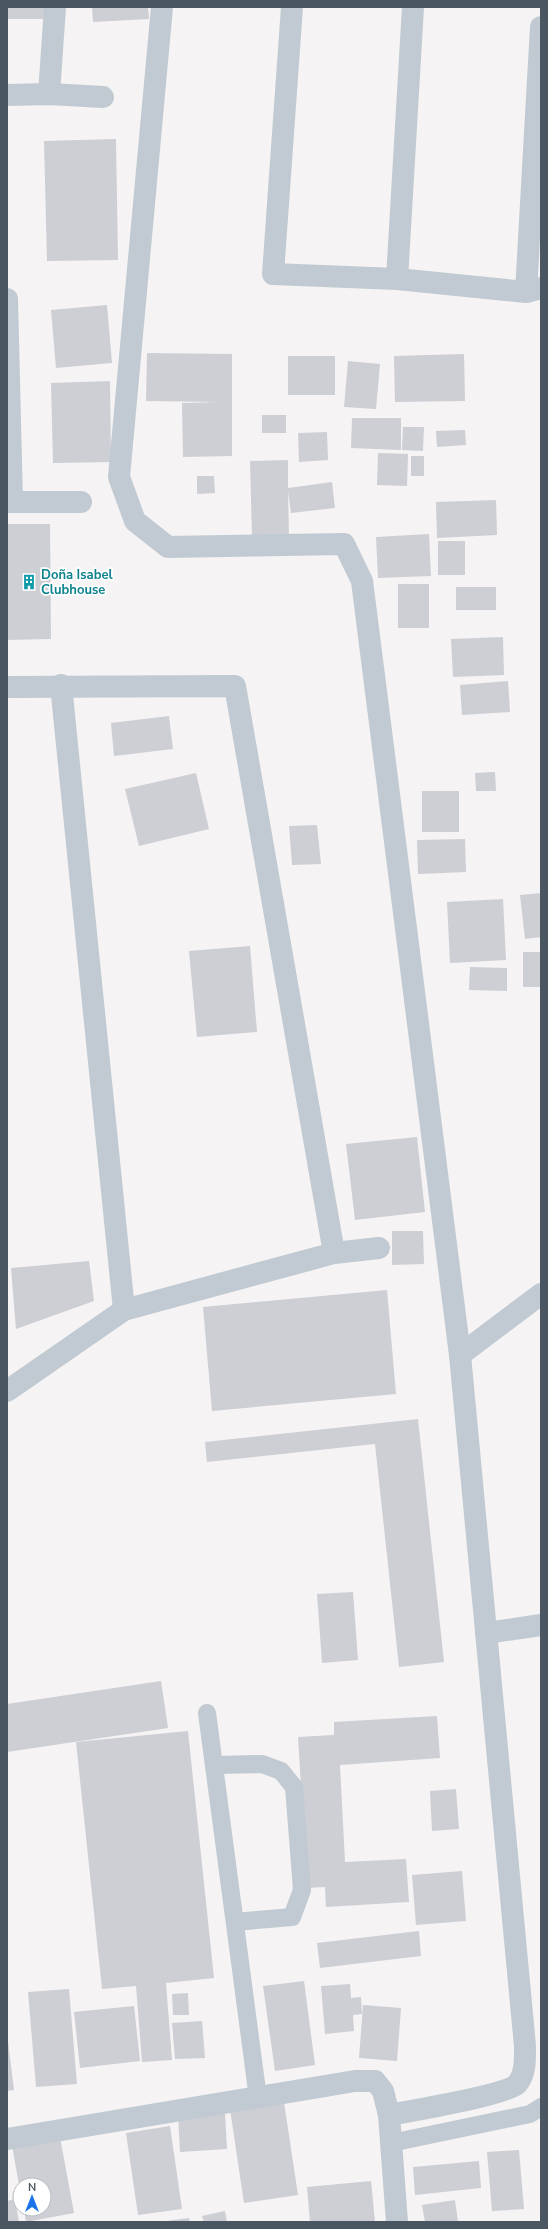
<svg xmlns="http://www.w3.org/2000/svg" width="548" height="2229" font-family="'Nunito Sans',sans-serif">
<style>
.building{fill:#cdcfd5}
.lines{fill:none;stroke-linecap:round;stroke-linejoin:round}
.service{stroke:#c1cad2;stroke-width:18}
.minor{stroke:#c1cad2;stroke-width:22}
.labels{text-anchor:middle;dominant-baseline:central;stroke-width:3.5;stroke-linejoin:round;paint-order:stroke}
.culture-label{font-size:13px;font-weight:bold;fill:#0d838f;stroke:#fff;text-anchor:start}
</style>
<rect width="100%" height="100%" fill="#f5f3f3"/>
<g class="building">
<rect x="7" y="7" width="38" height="12"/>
<polygon points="92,7 148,7 149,19 93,22"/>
<polygon points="116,139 118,260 47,261 44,141"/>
<polygon points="107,305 112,363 56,368 51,310"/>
<polygon points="147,353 232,354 232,456 183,457 182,403 220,402 146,401"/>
<polygon points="464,354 465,401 395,402 394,356"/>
<rect x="288" y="356" width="47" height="39"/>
<polygon points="348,361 380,364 376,409 344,407"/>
<polygon points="110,381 111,462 53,463 51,383"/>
<rect x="262" y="415" width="24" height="18"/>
<polygon points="352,418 401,418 401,450 351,448"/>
<polygon points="403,427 424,427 423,451 402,450"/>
<polygon points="465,430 466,445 437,447 436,431"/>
<polygon points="327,432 328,460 299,462 298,433"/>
<polygon points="378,453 408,454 407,486 377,485"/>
<rect x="411" y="456" width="13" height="20"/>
<polygon points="288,460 288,488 332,482 335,508 291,513 288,491 289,539 252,539 250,461"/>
<polygon points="197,476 214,476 215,493 197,494"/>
<polygon points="496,500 497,535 437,538 436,502"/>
<polygon points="7,524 50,524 51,639 7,640"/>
<polygon points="429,534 431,576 378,578 376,537"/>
<rect x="438" y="541" width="27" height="34"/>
<rect x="398" y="584" width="31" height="44"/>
<rect x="456" y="587" width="40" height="23"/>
<polygon points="503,637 504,675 453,677 451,639"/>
<polygon points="508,681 510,712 462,715 460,685"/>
<polygon points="169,716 173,749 114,756 111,723"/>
<polygon points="495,772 496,791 476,791 475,773"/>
<polygon points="196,773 209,829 139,846 125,789"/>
<rect x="422" y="791" width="37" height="41"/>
<polygon points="317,825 321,864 292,865 289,826"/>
<polygon points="465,839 466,872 418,874 417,840"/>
<polygon points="541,893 541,937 525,939 520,895"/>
<polygon points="503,899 506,960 450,963 447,902"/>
<polygon points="250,946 257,1032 197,1037 189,951"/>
<rect x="523" y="952" width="18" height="35"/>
<polygon points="470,967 507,968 507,991 469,990"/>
<polygon points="417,1137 425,1212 355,1220 346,1144"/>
<polygon points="392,1231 423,1231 424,1264 392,1265"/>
<polygon points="89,1261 94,1301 16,1329 11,1268"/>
<polygon points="387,1290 396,1394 212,1411 203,1307"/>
<polygon points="418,1419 444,1662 399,1667 375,1444 207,1462 205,1442"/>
<polygon points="353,1592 358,1660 322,1663 317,1594"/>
<polygon points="161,1681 168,1728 7,1752 7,1704"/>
<polygon points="437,1716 440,1758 340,1765 345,1862 406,1859 409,1902 326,1907 325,1887 307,1888 298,1737 334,1735 334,1722"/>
<polygon points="188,1731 214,1978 166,1983 172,2060 142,2062 136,1986 102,1989 76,1742"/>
<polygon points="456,1789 459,1829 432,1831 430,1791"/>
<polygon points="462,1871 466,1921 416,1925 412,1875"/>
<polygon points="419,1931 421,1956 320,1968 317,1943"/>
<polygon points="304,1981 315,2065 275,2071 263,1986"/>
<polygon points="350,1984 351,1998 361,1997 362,2014 353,2015 354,2031 325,2034 321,1986"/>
<polygon points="69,1989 77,2084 36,2087 28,1992"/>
<polygon points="188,1993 189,2015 173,2015 172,1994"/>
<polygon points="363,2005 401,2008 397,2061 359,2058"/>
<polygon points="134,2006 140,2061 80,2068 74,2012"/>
<polygon points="202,2021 205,2058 175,2059 172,2023"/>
<polygon points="7,2033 14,2090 7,2091"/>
<polygon points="284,2102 298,2195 244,2203 230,2109"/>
<polygon points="225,2112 227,2149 180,2152 178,2114"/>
<polygon points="170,2126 182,2209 138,2215 126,2133"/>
<polygon points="59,2132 74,2213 26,2222 24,2209 44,2209 44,2185 19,2185 11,2140"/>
<polygon points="519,2150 524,2209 492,2211 487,2152"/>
<polygon points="479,2161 481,2188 415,2195 413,2167"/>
<polygon points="371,2181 375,2222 310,2222 307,2187"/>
<polygon points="15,2199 19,2222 7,2222 7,2201"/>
<polygon points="455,2200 458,2222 425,2222 422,2205"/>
<polygon points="225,2211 227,2222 204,2222 202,2216"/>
<polygon points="189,2218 190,2222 166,2222 166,2221"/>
</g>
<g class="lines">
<g class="service">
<polyline points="207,1713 258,2098"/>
<polyline points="214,1765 262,1764 281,1771 294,1787 302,1890 292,1917 235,1922"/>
<polyline points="391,2143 530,2114 541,2107"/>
</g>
<g class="minor">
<path d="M 162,7 L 119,477 L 135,521 L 168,547 L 344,544 L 362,581 L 460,1355 L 525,2046 C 525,2058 526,2074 517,2084 C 506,2095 410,2111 389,2115"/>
<polyline points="292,7 273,274 397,279 526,292 541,288"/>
<polyline points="49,94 55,7"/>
<polyline points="7,95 49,94 103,97"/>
<polyline points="397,279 413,7"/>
<polyline points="526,292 541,27"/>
<polyline points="7,299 12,502"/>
<polyline points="7,502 81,502"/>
<polyline points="61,685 124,1310"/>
<polyline points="7,687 235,686 334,1253"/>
<polyline points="460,1355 541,1294"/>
<polyline points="7,1391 124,1310 334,1253 379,1248"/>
<polyline points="486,1633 541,1625"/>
<polyline points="7,2139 355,2081 375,2081 383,2091 389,2115 397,2222"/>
</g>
</g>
<defs>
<symbol id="building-bare" viewBox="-9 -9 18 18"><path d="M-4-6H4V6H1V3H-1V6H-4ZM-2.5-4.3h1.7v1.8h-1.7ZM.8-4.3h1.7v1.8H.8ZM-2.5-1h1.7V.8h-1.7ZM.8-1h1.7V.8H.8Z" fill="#0f9aa8" stroke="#fff" stroke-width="2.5" paint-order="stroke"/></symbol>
</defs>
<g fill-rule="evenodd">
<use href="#building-bare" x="18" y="571" width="22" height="22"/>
</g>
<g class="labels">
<g class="culture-label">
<text x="41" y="575">Doña Isabel<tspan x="41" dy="15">Clubhouse</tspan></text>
</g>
</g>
<rect width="548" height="2229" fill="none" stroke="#4a5661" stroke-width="16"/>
<g transform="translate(32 2197)"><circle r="19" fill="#ffffff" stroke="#b7bbc0"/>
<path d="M0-3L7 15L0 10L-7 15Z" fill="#1a73e8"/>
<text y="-6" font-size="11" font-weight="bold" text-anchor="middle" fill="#4a5661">N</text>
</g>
</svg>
